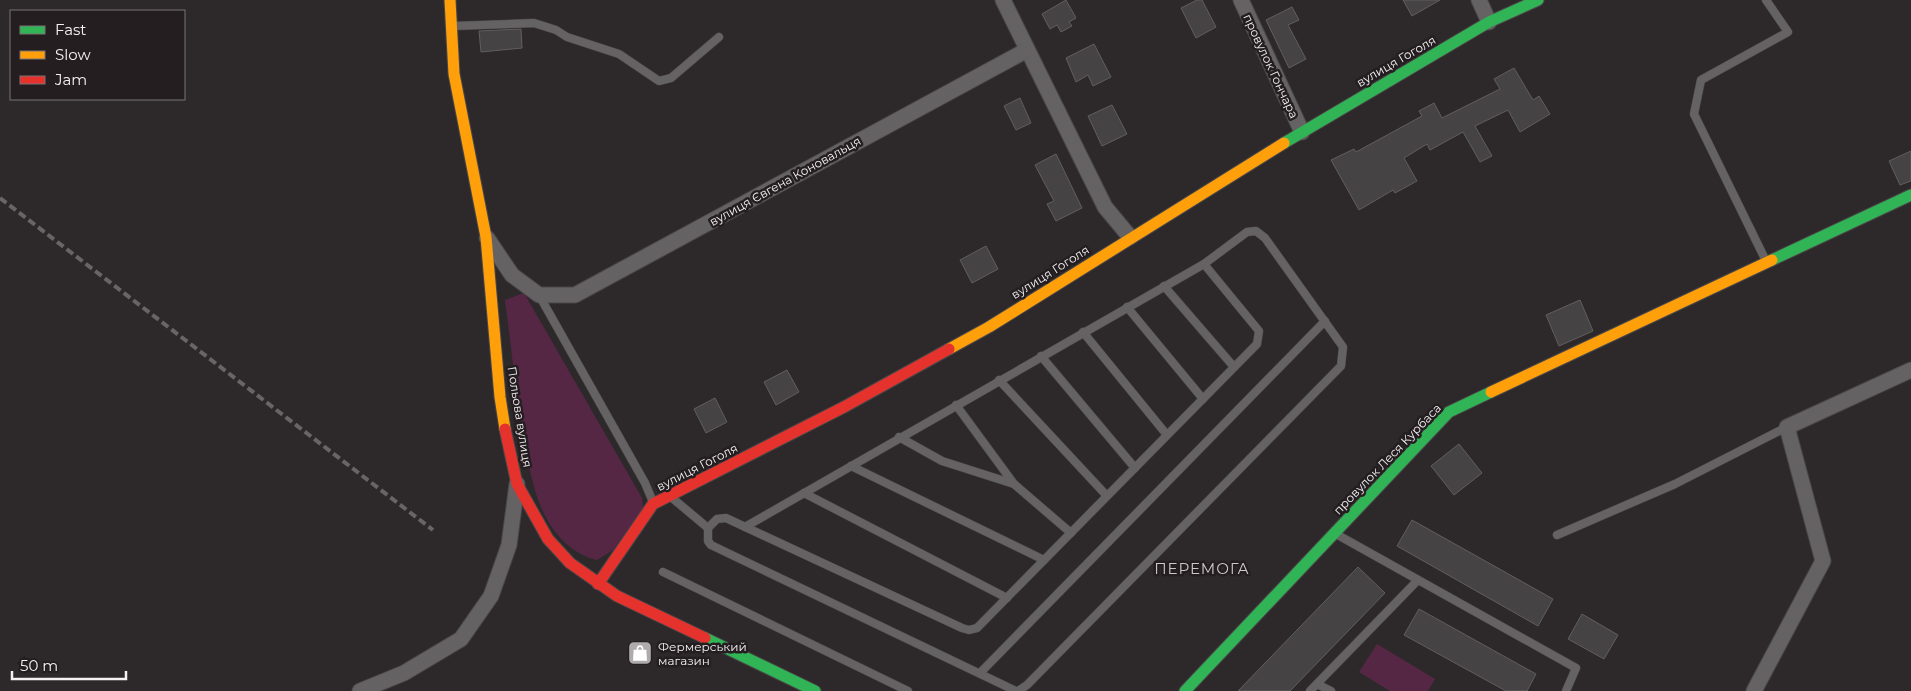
<svg xmlns="http://www.w3.org/2000/svg" width="1911" height="691" font-family="Montserrat,sans-serif">
<style>
.green{fill:#562745}
.building{fill:#454344;stroke:#615e60}
.lines{fill:none;stroke-linecap:round;stroke-linejoin:round}
.lane-casing{stroke:#4a4749;stroke-width:9}
.street-casing{stroke:#4a4749;stroke-width:17}
.fast-casing{stroke:#4a4749;stroke-width:13}
.slow-casing{stroke:#4a4749;stroke-width:13}
.jam-casing{stroke:#4a4749;stroke-width:13}
.lane{stroke:#656264;stroke-width:8}
.street{stroke:#656264;stroke-width:15}
.fast{stroke:#30b455;stroke-width:11}
.slow{stroke:#ff9f0a;stroke-width:11}
.jam{stroke:#e5322d;stroke-width:11}
.rail{stroke:#686566;stroke-width:4;stroke-dasharray:8 4;stroke-linecap:butt}
.labels{text-anchor:middle;dominant-baseline:central;stroke-width:5;stroke-linejoin:round;paint-order:stroke}
.street-label{font-size:12px;fill:#f5f1f3;stroke:#241e21}
.poi-label{font-size:12px;fill:#f5f1f3;stroke:#241e21;text-anchor:start}
.quarter-label{font-size:15px;letter-spacing:1px;fill:#cec6cb;stroke:#241e21}
</style>
<rect width="100%" height="100%" fill="#2d292b"/>
<g class="green">
<path d="M 524,293 L 642,498 L 643,508 L 613,550 L 597,560 C 576,555 559,540 548,521 C 539,506 534,488 530,471 C 517,415 513,357 505,300 Z"/>
<polygon points="1377,644 1435,679 1428,691 1390,691 1359,672"/>
</g>
<g class="building">
<polygon points="1066,0 1076,18 1069,22 1072,26 1061,32 1057,25 1050,29 1042,14"/>
<polygon points="1197,0 1202,0 1216,27 1196,38 1181,8"/>
<polygon points="1403,0 1440,0 1412,16"/>
<polygon points="1292,7 1299,20 1288,25 1306,59 1289,68 1266,20"/>
<polygon points="521,29 522,48 481,52 479,31"/>
<polygon points="1094,44 1111,77 1093,86 1088,75 1076,82 1066,58"/>
<polygon points="1514,68 1533,100 1539,96 1550,114 1520,132 1508,110 1475,126 1492,156 1480,162 1463,132 1430,150 1427,144 1404,158 1417,181 1395,193 1393,190 1359,210 1331,160 1354,149 1356,152 1422,116 1419,111 1434,103 1442,118 1500,89 1494,79"/>
<polygon points="1020,98 1031,123 1016,130 1004,106"/>
<polygon points="1112,105 1127,134 1102,146 1088,116"/>
<polygon points="1911,151 1911,181 1900,185 1889,161"/>
<polygon points="1056,154 1082,208 1056,221 1047,204 1054,201 1035,165"/>
<polygon points="986,246 998,269 972,283 960,260"/>
<polygon points="1580,300 1593,331 1559,346 1546,315"/>
<polygon points="787,370 799,392 776,405 764,382"/>
<polygon points="715,398 727,422 706,433 694,409"/>
<polygon points="1459,444 1482,473 1454,495 1431,466"/>
<polygon points="1412,520 1553,599 1538,626 1397,546"/>
<polygon points="1358,567 1385,593 1290,691 1238,691"/>
<polygon points="1419,609 1536,674 1527,691 1506,691 1404,635"/>
<polygon points="1582,614 1618,635 1604,659 1568,639"/>
</g>
<g class="lines">
<defs>
<g id="lane">
<polyline points="1766,0 1788,32 1701,80 1694,114 1766,261"/>
<polyline points="453,26 534,23 556,30 567,37 619,54 659,81 671,78 719,37"/>
<polyline points="1164,286 1234,367"/>
<polyline points="539,295 645,483 653,502"/>
<polyline points="1127,307 1203,399"/>
<polyline points="1083,332 1167,435"/>
<polyline points="1041,356 1135,468"/>
<polyline points="999,380 1107,496"/>
<polyline points="956,405 1014,484 1071,533"/>
<polyline points="899,437 942,461 1014,484"/>
<polyline points="851,466 1044,560"/>
<polyline points="804,493 1007,598"/>
<polyline points="671,497 708,528 717,519 726,518 962,628 969,630 977,628 1257,344 1259,331 1204,264"/>
<polyline points="745,527 1204,264 1247,232 1256,231 1265,238 1343,347 1341,366 1027,685 1018,691"/>
<polyline points="708,528 708,541 711,545 1016,691"/>
<polyline points="1336,534 1576,668 1566,691"/>
<polyline points="1557,535 1675,484 1787,427"/>
<polyline points="663,572 908,691"/>
<polyline points="980,673 1325,321"/>
<polyline points="1317,684 1331,691"/>
<polyline points="1310,691 1418,580"/>
</g>
<g id="street">
<polyline points="1003,0 1105,207 1130,237"/>
<polyline points="1241,0 1302,132"/>
<polyline points="1479,0 1489,22"/>
<polyline points="487,238 512,275 539,295 575,295 1027,50"/>
<polyline points="360,691 404,673 461,639 491,596 509,545 517,484"/>
<polyline points="1754,691 1823,561 1787,427 1911,370"/>
</g>
<g id="fast">
<polyline points="1284,143 1489,22 1538,0"/>
<polyline points="1772,260 1911,195"/>
<polyline points="705,638 815,691"/>
<polyline points="1185,691 1449,412 1491,392"/>
</g>
<g id="slow">
<polyline points="450,0 454,74 486,237 500,397 505,429"/>
<polyline points="949,349 989,327 1284,143"/>
<polyline points="1491,392 1772,260"/>
</g>
<g id="jam">
<polyline points="505,429 517,484 548,539 570,563 617,596 705,638"/>
<polyline points="598,584 653,504 844,407 949,349"/>
</g>
</defs>
<use href="#lane" class="lane-casing"/>
<use href="#street" class="street-casing"/>
<use href="#fast" class="fast-casing"/>
<use href="#slow" class="slow-casing"/>
<use href="#jam" class="jam-casing"/>
<use href="#lane" class="lane"/>
<use href="#street" class="street"/>
<use href="#fast" class="fast"/>
<use href="#slow" class="slow"/>
<use href="#jam" class="jam"/>
<polyline class="rail" points="0,198 433,530"/>
</g>
<defs>
<symbol id="shop-square" viewBox="-11 -11 22 22"><rect x="-9" y="-9" width="18" height="18" rx="4" fill="#afabad" stroke="#241e21"/><path d="M-5-2.5h2.3a2.7 3.5 0 0 1 5.4 0H5L5.5 6h-11ZM-1.5-2.5h3a1.5 2.3 0 0 0-3 0Z" fill="#fff"/></symbol>
</defs>
<g fill-rule="evenodd">
<use href="#shop-square" x="626" y="639" width="28" height="28"/>
</g>
<g class="labels">
<g class="street-label">
<text transform="translate(1396 61) rotate(-30)">вулиця Гоголя</text>
<text transform="translate(1271 66) rotate(65)">провулок Гончара</text>
<text transform="translate(785 181) rotate(-29)">вулиця Євгена Коновальця</text>
<text transform="translate(1050 272) rotate(-32)">вулиця Гоголя</text>
<text transform="translate(520 417) rotate(81)">Польова вулиця</text>
<text transform="translate(1387 459) rotate(-46)">провулок Леся Курбаса</text>
<text transform="translate(697 467) rotate(-27)">вулиця Гоголя</text>
</g>
<g class="poi-label">
<text x="658" y="646">Фермерський<tspan x="658" dy="14">магазин</tspan></text>
</g>
<g class="quarter-label">
<text x="1202" y="568">ПЕРЕМОГА</text>
</g>
</g>
<rect x="10" y="10" width="175" height="90" fill="#241e21" stroke="#787275"/>
<rect x="20" y="26" width="25" height="8" fill="#30b455" stroke="#787275"/>
<text x="55" y="35" font-size="15" fill="#f5f1f3">Fast</text>
<rect x="20" y="51" width="25" height="8" fill="#ff9f0a" stroke="#787275"/>
<text x="55" y="60" font-size="15" fill="#f5f1f3">Slow</text>
<rect x="20" y="76" width="25" height="8" fill="#e5322d" stroke="#787275"/>
<text x="55" y="85" font-size="15" fill="#f5f1f3">Jam</text>
<path d="M12 671v8h114v-8" fill="none" stroke="#f5f1f3" stroke-width="2.5"/>
<text x="20" y="671" font-size="15" fill="#f5f1f3" stroke="#241e21" stroke-width="4" paint-order="stroke">50 m</text>
</svg>
